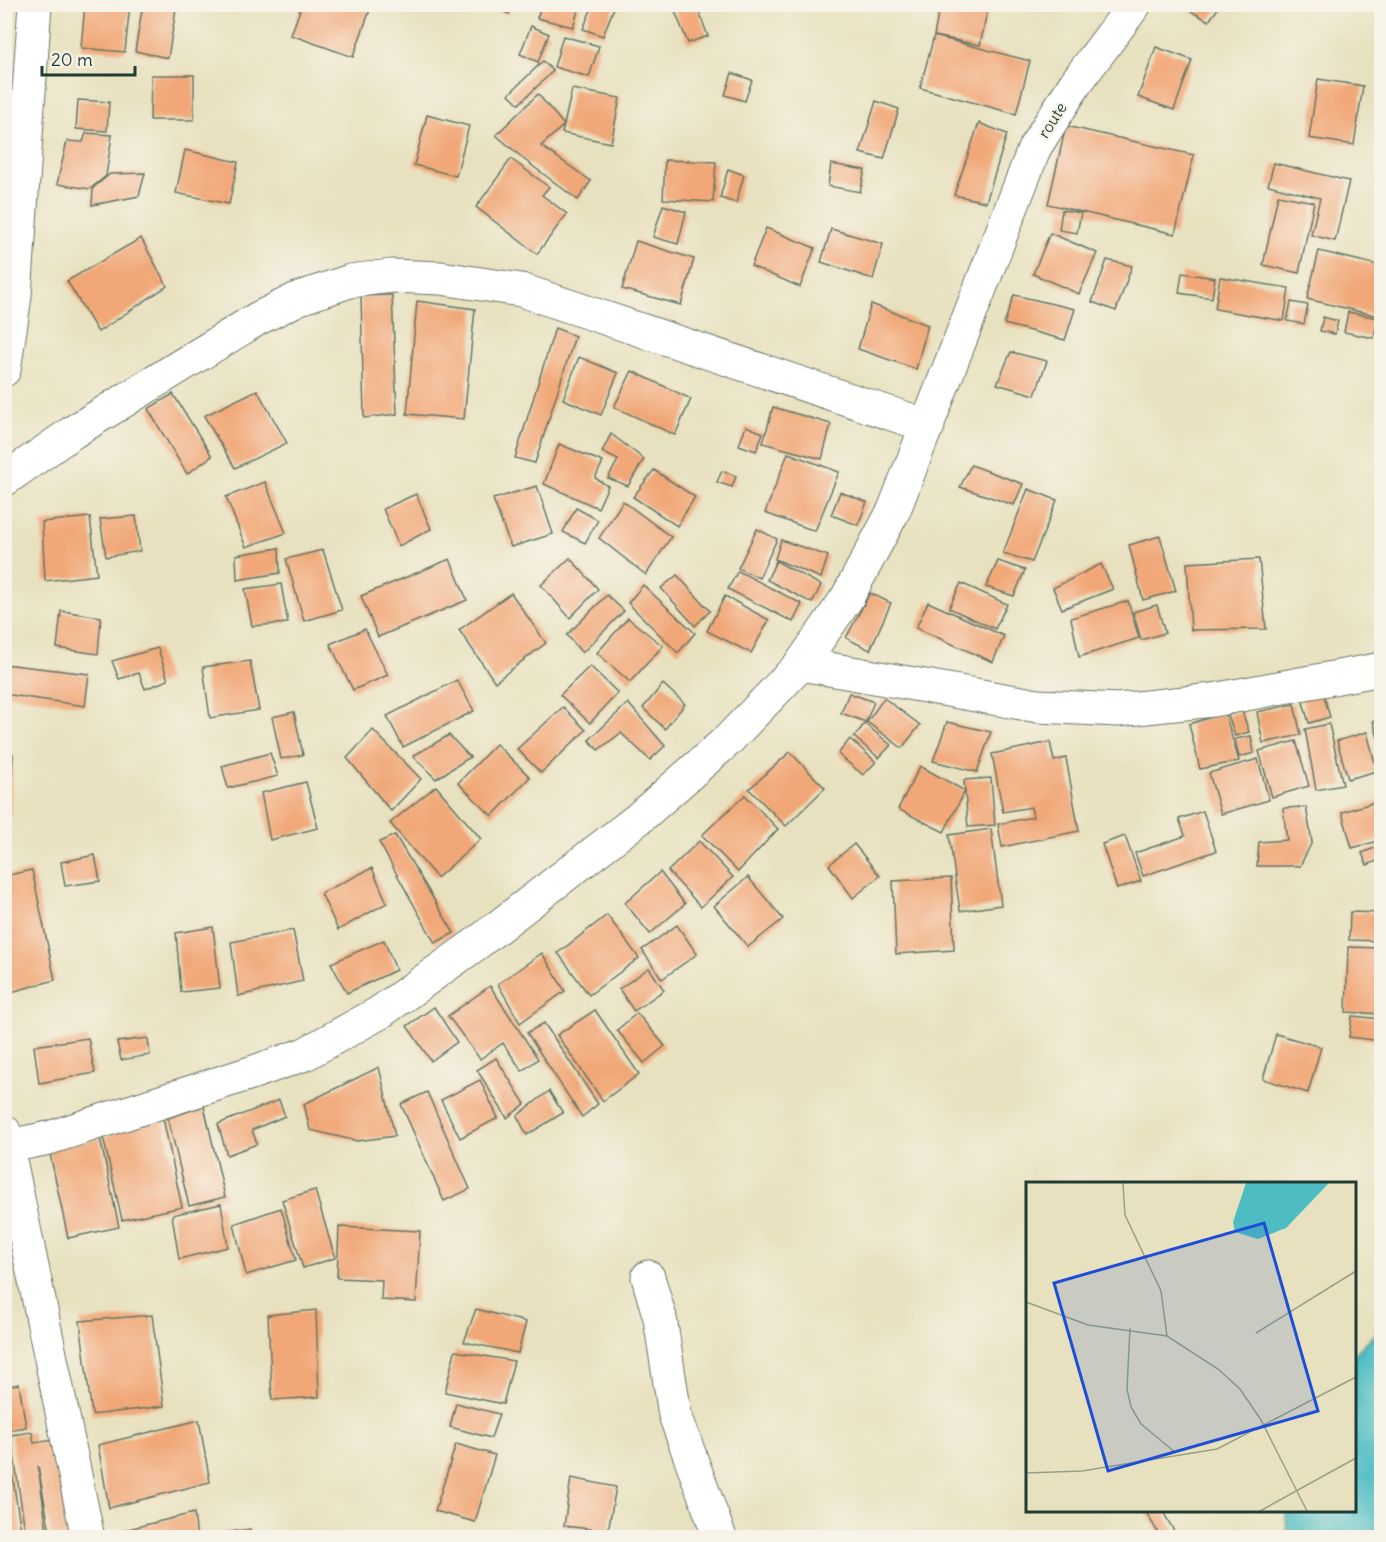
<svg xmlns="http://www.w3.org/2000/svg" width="1386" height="1542" font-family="Delius,sans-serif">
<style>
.water{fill:#4ebdc3;stroke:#367d7c;stroke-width:1.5}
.building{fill:#f1a777}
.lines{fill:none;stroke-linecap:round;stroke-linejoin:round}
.street-casing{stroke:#657665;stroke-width:35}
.street{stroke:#fff;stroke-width:33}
.labels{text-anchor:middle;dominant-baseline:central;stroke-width:4.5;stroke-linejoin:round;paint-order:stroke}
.street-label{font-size:16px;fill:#1f3d34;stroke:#f7f3e8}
.inset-road{fill:none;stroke:#989f87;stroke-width:1.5}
.view{fill:#1d4ed8;fill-opacity:0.15;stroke:#1d4ed8;stroke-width:3}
.inset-edge{fill:none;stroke:#1f3d34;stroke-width:3}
</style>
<rect width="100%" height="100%" fill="#f7f3e8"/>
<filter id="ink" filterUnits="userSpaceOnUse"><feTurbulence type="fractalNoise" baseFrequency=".0167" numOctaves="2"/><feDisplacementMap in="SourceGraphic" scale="12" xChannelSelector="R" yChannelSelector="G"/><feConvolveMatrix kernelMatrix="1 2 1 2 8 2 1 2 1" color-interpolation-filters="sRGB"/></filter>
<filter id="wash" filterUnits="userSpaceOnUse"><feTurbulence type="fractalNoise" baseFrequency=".008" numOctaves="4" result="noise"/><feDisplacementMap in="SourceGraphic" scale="24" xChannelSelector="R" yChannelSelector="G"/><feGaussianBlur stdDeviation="1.35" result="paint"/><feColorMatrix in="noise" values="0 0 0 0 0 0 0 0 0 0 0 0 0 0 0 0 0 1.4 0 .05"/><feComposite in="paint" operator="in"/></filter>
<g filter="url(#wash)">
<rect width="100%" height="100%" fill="#e8e1bf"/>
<polygon class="water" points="1379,1330 1382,1330 1381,1537 1287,1537 1286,1511 1354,1510 1355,1353"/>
<g id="blocks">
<g class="building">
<polygon points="85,4 130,4 125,52 81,48"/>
<polygon points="143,4 158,4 176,9 168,58 135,51"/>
<polygon points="302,4 372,4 353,57 291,35"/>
<polygon points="542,4 580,4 573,27 537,18"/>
<polygon points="672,4 696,4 708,36 688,43"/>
<polygon points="940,4 989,4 980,45 934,36"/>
<polygon points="1177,4 1221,4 1209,21"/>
<polygon points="486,5 512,5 509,14"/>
<polygon points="593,5 615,5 603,36 583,29"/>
<polygon points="531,26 549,34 538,62 520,54"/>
<polygon points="563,36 599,46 589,77 554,67"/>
<polygon points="934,36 1030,61 1016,114 920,88"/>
<polygon points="1156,47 1192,60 1174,110 1138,97"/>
<polygon points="543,61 553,71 519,104 509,94"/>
<polygon points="732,73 752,80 745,101 725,95"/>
<polygon points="151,75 194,75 194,120 150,120"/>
<polygon points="1318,79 1363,86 1354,145 1309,138"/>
<polygon points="572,89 620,98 611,143 562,133 564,125 541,146 591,181 578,200 526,161 496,135 538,94 564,125"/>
<polygon points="78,100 109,102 107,131 76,129"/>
<polygon points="876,101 899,109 884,159 860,153"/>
<polygon points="427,115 469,126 456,176 414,165"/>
<polygon points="979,123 1007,134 986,202 954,195"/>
<polygon points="1066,126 1194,155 1175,234 1048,204"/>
<polygon points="4,132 14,133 12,155 4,154"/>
<polygon points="86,133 112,135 106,176 90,189 57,184 67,141 83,142"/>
<polygon points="185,150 238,162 229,204 176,193"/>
<polygon points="4,159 11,159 8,185 4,184"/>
<polygon points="511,159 549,187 542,195 567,214 537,254 476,207"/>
<polygon points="665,160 716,162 713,202 663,199"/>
<polygon points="1274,163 1349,181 1335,241 1311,235 1320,198 1268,185"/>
<polygon points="831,164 865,170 860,192 828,186"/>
<polygon points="728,169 744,175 736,203 720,198"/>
<polygon points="145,173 139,196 92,205 93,188 110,174"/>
<polygon points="1278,195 1314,202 1299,273 1263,265"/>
<polygon points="663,205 686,212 678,244 653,237"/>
<polygon points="1062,210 1081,213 1077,233 1059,230"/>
<polygon points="766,228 815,248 800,287 751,266"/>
<polygon points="831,229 883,244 873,279 821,262"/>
<polygon points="1050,233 1097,253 1079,294 1033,274"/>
<polygon points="141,238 167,286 98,332 67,281"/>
<polygon points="636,241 694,259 681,305 622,289"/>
<polygon points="1319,251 1382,266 1382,317 1307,299"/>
<polygon points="1107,260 1132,266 1116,311 1092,302"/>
<polygon points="1182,273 1215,278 1212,298 1179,293"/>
<polygon points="1220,277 1289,288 1284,321 1215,309"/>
<polygon points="392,295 397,414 364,418 361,296"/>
<polygon points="1014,295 1075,309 1065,340 1004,324"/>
<polygon points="417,301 475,309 464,419 407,414"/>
<polygon points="1291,302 1308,305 1304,324 1287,321"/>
<polygon points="871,304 928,325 916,369 858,349"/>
<polygon points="1348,312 1378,318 1374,338 1344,332"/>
<polygon points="1323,317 1338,321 1335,334 1320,331"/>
<polygon points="555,328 575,336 535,463 515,458"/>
<polygon points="1011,352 1047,361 1035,395 997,384"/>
<polygon points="579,357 618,373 601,415 563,399"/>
<polygon points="632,371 691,399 675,435 614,407"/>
<polygon points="257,390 287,443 235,468 204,416"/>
<polygon points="173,394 212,456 187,474 148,409"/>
<polygon points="773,407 831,424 822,459 763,443"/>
<polygon points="746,426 763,433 756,451 739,445"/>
<polygon points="611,434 644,459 628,486 608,478 618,460 602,452"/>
<polygon points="559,444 603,462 595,478 608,486 598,508 544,484"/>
<polygon points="788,453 839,472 815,531 765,513"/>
<polygon points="971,465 1023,484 1014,505 960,487"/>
<polygon points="654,470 695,497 677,526 633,497"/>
<polygon points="722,471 736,476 732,487 717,482"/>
<polygon points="265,482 286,533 246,547 226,497"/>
<polygon points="537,486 553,534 511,547 493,499"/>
<polygon points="1028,489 1057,500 1032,562 1003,553"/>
<polygon points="840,492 867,502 858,525 831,515"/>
<polygon points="416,494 431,529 399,546 383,509"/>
<polygon points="623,501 671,537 646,575 599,538"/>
<polygon points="576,508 598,520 585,543 563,532"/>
<polygon points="136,516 140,551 106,557 100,519"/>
<polygon points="90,517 97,575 45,581 42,522"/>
<polygon points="757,529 777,539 759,578 738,568"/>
<polygon points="1160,536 1176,591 1143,600 1129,545"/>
<polygon points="781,540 828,556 821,578 775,559"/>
<polygon points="279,548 280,573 237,580 236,555"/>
<polygon points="323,550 342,610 304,621 286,559"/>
<polygon points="570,558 598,589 570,618 541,585"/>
<polygon points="450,559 467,600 378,637 361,596"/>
<polygon points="1259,559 1266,629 1191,630 1187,563"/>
<polygon points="776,561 821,585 812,603 767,580"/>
<polygon points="998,561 1025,570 1014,596 986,587"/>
<polygon points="1101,564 1113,589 1062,609 1053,588"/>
<polygon points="738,571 802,604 793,622 728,589"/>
<polygon points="677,575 710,611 695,626 661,588"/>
<polygon points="961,583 1007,604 995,629 949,608"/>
<polygon points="281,584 288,623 252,626 245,589"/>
<polygon points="643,585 695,633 678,653 628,603"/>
<polygon points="511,593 546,643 495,682 459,630"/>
<polygon points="870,593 891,603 870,650 846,638"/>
<polygon points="607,595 624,611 582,653 567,635"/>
<polygon points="725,596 769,620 751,653 707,631"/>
<polygon points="1128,601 1139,638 1079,657 1071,618"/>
<polygon points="928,602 1004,636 993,662 916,628"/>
<polygon points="1157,605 1165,633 1141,640 1133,612"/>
<polygon points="61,611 101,617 98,654 57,648"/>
<polygon points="628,618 663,646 630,682 597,653"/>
<polygon points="365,629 388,675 353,690 330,644"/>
<polygon points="158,648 168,680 145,689 139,673 119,679 112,661"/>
<polygon points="250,661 259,710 210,718 203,667"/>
<polygon points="4,664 89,674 85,706 4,694"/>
<polygon points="590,666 618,693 590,723 560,695"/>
<polygon points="457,680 474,711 403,747 387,716"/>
<polygon points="663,684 685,704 665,729 643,708"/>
<polygon points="1322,689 1330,717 1309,723 1301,695"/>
<polygon points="849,693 874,702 865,724 891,745 879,758 854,737 866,722 841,713"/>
<polygon points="884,698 920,725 902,748 867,722"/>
<polygon points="628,703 665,746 650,760 621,733 598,750 589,740"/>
<polygon points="1294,704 1301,735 1263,743 1257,712"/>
<polygon points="563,707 586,730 541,773 517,749"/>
<polygon points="1242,711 1249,732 1235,736 1228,715"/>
<polygon points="294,712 303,755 281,759 272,717"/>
<polygon points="1225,713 1239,761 1200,769 1189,724"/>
<polygon points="1382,719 1382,748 1381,748 1373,721"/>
<polygon points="947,722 991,732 977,772 933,761"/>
<polygon points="1329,724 1343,785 1316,790 1305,729"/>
<polygon points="373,730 421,779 391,811 347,758"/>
<polygon points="1367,732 1377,771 1348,779 1337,741"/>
<polygon points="449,735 470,757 436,779 413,756"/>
<polygon points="1251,736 1254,753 1239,757 1235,739"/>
<polygon points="850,739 876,762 863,775 838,754"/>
<polygon points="1296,741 1309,786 1272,797 1259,751"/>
<polygon points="1050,742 1054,761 1066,758 1079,831 1002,847 998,824 1033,817 1031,807 1003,812 992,754"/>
<polygon points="496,744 530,777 492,816 458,783"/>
<polygon points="790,752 825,788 786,826 749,789"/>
<polygon points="270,753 278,776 228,788 222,766"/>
<polygon points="5,754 13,754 9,830 5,830"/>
<polygon points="1258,759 1269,800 1221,814 1209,773"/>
<polygon points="920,766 965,791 944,832 898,809"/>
<polygon points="991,778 995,825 968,827 964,780"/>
<polygon points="306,782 318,828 270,840 261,793"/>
<polygon points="436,786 481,839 437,878 390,823"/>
<polygon points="745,795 778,829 738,872 702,835"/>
<polygon points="1382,800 1382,840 1352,848 1342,812"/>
<polygon points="1306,807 1312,842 1300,866 1257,866 1259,842 1287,840 1283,808"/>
<polygon points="1203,811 1216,851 1143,876 1135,853 1185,836 1179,819"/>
<polygon points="991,829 1001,905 960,911 949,835"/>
<polygon points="395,835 454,933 435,943 379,842"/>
<polygon points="1125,836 1141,881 1117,889 1102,844"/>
<polygon points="699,841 733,877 701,907 668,871"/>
<polygon points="854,844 880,876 853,898 829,865"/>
<polygon points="1382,845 1382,859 1367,865 1362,853"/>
<polygon points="95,855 100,881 65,886 61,862"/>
<polygon points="372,868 387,903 338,930 321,893"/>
<polygon points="32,870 55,980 4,994 4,876"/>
<polygon points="660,872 685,904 650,934 625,903"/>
<polygon points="748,877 783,919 748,947 714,906"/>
<polygon points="951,878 954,950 896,954 893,881"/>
<polygon points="1350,912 1382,913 1382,941 1349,940"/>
<polygon points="607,915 639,958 589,995 558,953"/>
<polygon points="677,925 697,954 662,979 642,950"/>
<polygon points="213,927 220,988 181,992 176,933"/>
<polygon points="293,930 303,981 238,996 231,942"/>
<polygon points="384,940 396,970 347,993 331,963"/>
<polygon points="1348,947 1382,948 1382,1014 1346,1012"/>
<polygon points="542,953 565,991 520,1023 498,984"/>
<polygon points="649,968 664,990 634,1011 619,989"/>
<polygon points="490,986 538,1059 522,1071 503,1043 480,1059 448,1016"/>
<polygon points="434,1007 457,1042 431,1061 407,1026"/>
<polygon points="595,1010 639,1074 603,1101 557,1035"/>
<polygon points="637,1013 665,1046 644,1063 617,1030"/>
<polygon points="1352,1016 1382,1019 1382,1041 1349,1037"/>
<polygon points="544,1023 598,1104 582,1117 527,1033"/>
<polygon points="1276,1034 1321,1047 1308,1093 1263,1079"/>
<polygon points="88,1038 95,1073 39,1083 34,1046"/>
<polygon points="148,1038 150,1055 121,1060 117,1042"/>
<polygon points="496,1058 525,1104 507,1118 477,1070"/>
<polygon points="379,1067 395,1136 357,1141 310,1130 304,1104"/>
<polygon points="480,1080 498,1118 460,1138 441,1100"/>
<polygon points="549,1091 563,1113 527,1135 517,1116"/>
<polygon points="427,1092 470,1189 444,1201 401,1104"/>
<polygon points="279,1100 285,1116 252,1130 257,1144 227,1155 218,1124"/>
<polygon points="204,1106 225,1197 189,1206 168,1118"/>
<polygon points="163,1118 182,1207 122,1220 103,1137"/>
<polygon points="100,1138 119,1227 68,1238 49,1149"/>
<polygon points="315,1190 335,1258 303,1268 282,1200"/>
<polygon points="221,1204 228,1247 179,1259 172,1215"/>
<polygon points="281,1208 296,1260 246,1275 234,1224"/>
<polygon points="339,1227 420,1231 416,1302 381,1300 382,1280 337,1278"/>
<polygon points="476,1309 526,1322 518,1353 464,1342"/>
<polygon points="316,1310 319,1397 272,1400 268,1315"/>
<polygon points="152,1315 164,1406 92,1415 80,1321"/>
<polygon points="455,1351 514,1361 503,1404 445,1392"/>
<polygon points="19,1384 26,1427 4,1431 4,1387"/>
<polygon points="456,1403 499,1414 491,1438 450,1427"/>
<polygon points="199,1420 210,1482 109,1508 98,1445"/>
<polygon points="32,1432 34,1443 54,1440 71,1538 51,1538 38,1466 48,1538 26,1538 11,1435"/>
<polygon points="4,1433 6,1433 22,1538 4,1538"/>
<polygon points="456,1444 495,1455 475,1522 435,1511"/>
<polygon points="571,1478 616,1487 608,1531 564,1526"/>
<polygon points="1145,1510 1162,1510 1178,1538 1161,1538"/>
<polygon points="194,1513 197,1538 126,1538 124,1530"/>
<polygon points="250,1529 252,1538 204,1538 204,1536"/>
</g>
</g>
</g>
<g filter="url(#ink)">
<use href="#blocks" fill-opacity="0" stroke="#657665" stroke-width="1.5"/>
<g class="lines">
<defs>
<g id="street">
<polyline points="4,370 15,296 35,4"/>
<polyline points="4,480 73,432 257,319 297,299 350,281 391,276 441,278 521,290 928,426"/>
<polyline points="801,664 1038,706 1118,710 1213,700 1382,669"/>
<polyline points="4,1131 88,1538"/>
<polyline points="4,1147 49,1138 254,1072 305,1054 379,1013 476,944 638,819 728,740 801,664 847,598 894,510 1035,147 1075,84 1135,4"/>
<polyline points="648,1277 660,1318 675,1415 720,1538"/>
</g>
</defs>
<use href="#street" class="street-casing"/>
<use href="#street" class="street"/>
</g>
</g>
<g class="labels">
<g class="street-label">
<text transform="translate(1052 120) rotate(-58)">route</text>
</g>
</g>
<g transform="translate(1026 1182)">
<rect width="330" height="330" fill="#e8e1bf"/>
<path d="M 220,1 L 303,1 L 260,46 L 232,57 L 209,50 L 207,40 Z" fill="#4ebdc3"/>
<path class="inset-road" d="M 97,1 L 99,33 L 135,109 L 141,154M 0,120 L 62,143 L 141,154 L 192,187 L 214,207 L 235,238 L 281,329M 104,146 L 101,207 L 105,225 L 115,242 L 150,271M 230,151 L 330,89M 0,291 L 56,289 L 191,267 L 330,195M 234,329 L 330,276"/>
<path class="view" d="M 238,41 L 292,229 L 82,289 L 28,101 Z"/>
<rect width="330" height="330" class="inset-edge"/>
</g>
<rect width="1386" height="1542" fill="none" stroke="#f7f3e8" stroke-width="24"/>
<path d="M42 66v9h93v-9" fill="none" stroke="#1f3d34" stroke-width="3"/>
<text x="51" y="66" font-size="18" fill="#1f3d34" stroke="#f7f3e8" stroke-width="4.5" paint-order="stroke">20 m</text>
</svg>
